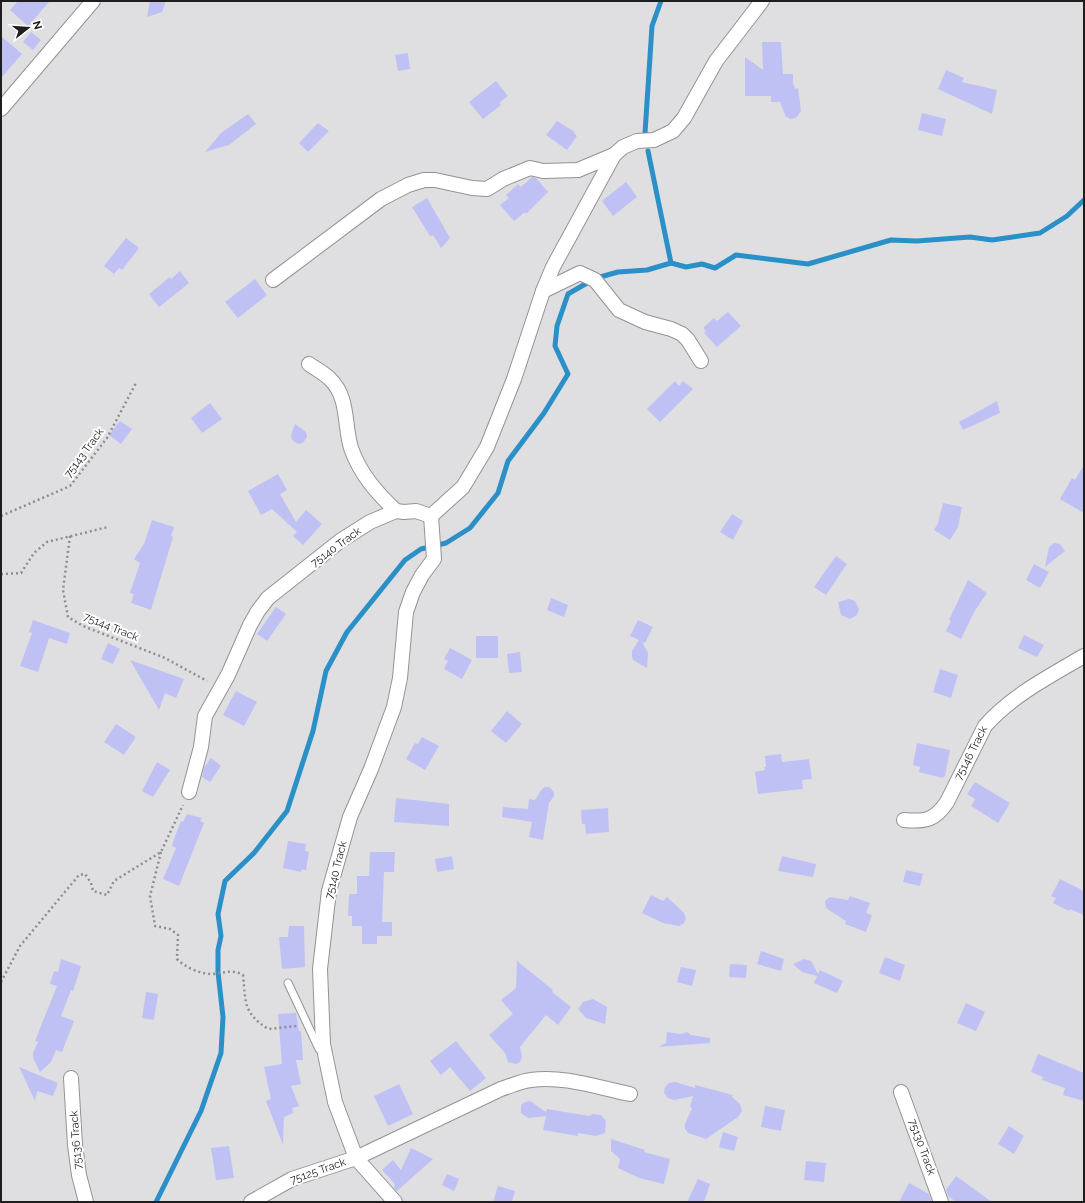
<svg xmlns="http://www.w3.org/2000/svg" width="1085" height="1203" font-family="Raleway,sans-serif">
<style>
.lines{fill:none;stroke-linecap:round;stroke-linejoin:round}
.stream{stroke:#2b90c7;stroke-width:5}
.building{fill:#bfc1f5}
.service-casing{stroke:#939395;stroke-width:9}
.minor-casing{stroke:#939395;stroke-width:16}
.path{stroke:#8e8e8f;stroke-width:2.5;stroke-dasharray:2 3;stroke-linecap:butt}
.service{stroke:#fff;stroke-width:7}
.minor{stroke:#fff;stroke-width:14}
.labels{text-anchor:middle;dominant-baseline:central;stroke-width:4;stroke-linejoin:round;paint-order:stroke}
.street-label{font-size:11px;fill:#1e1e1e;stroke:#fff}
</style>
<rect width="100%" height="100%" fill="#dfdfe1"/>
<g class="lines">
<g class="stream">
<polyline points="645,133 652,26 661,1"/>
<polyline points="648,151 671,263"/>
<polyline points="600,277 618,272 647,270 671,263 686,267 702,264 715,268 736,255 808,264 891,240 917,241 970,237 992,240 1040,233 1067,216 1084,200"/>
<polyline points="156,1202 201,1111 221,1053 223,1017 218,972 218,950 221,936 218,914 225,881 254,853 287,811 313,731 326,671 347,632 405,560 421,549 446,543 470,528 498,493 508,461 544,413 568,374 555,346 557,326 568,294 587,283"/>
</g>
</g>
<g class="building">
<polygon points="18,1 50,1 28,26 10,10"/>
<polygon points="150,1 166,1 162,12 147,17"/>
<polygon points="31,32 41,40 33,50 23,42"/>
<polygon points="1,36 22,54 1,78"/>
<polygon points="762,42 781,42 783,74 793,74 793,85 794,85 795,89 798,88 801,111 796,118 791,119 786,117 780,102 771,102 771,96 745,96 745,57 763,70"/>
<polygon points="408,53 410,69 398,71 395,55"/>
<polygon points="946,70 964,78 962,82 997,90 992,114 938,89"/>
<polygon points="496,81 508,96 499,103 501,105 483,119 469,102"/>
<polygon points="922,113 946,119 942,136 918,130"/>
<polygon points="248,114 256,124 229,145 205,152 221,133"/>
<polygon points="557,121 575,132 574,133 577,136 567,150 546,135"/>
<polygon points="318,123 329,131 308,152 299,143"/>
<polygon points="532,177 536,178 548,192 526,214 525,212 514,221 500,205 509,198 506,195 518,184 521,187"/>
<polygon points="626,182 637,197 613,216 602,201"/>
<polygon points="427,198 450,238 441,248 433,235 430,236 412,207"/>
<polygon points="126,238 139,248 122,270 119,268 114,274 104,266"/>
<polygon points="180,271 189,283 159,307 149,294 170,277 171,279"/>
<polygon points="255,279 267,295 238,318 225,302"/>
<polygon points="728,312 741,326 717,347 704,333 706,331 703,328 714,318 717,321"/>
<polygon points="675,381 679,386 683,381 693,389 660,422 647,409"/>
<polygon points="997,401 1000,413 963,430 959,422"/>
<polygon points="210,403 222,419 202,433 191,418"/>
<polygon points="120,421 132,429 121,444 109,435"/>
<polygon points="295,424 306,432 307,437 303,443 298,444 292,440 291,435"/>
<polygon points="1084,465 1084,513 1060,499 1072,478 1075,480"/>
<polygon points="278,474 287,490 280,494 296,522 306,510 322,524 303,545 293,536 297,532 272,509 261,515 248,491"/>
<polygon points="943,503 962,507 958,527 950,540 934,530 938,523"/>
<polygon points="732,514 743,521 733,540 720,532"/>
<polygon points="152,520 174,527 171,536 173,537 151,610 131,603 134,594 130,593 140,563 134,559 144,544"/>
<polygon points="1054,543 1060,544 1065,551 1045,567 1049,547"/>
<polygon points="836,556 847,564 826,595 814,587"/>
<polygon points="1034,564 1049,572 1040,588 1026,580"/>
<polygon points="968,580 987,593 974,612 961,639 946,631 951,621 949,620"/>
<polygon points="551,598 568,605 564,617 547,610"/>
<polygon points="849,599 855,601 859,609 857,615 850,619 841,615 838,602"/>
<polygon points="276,607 286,614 267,641 257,634"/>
<polygon points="33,620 70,633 67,644 49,638 38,672 20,666 32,633 29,632"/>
<polygon points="638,620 653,627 645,643 642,642 648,653 647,668 633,660 632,656 632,651 639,640 630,636"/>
<polygon points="1024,635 1044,645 1037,657 1018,648"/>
<rect x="476" y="636" width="22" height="22"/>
<polygon points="108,643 120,649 113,664 101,659"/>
<polygon points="450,648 472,660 462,679 444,669 448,661 444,659"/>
<polygon points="520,652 522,672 509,673 507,654"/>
<polygon points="130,660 184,679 176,698 165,693 159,710"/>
<polygon points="940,669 958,675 951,698 933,692"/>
<polygon points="236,691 257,702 244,726 223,715"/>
<polygon points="507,711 522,724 506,743 491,731"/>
<polygon points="116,724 136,737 124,755 104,742"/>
<polygon points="422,737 439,746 425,770 406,759 415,743 418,744"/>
<polygon points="917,743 950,750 945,776 943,778 919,772 920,767 913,765"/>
<polygon points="781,754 782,762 809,759 812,779 802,780 803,789 758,794 755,772 765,770 764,767 766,767 765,756"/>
<polygon points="211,758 221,766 210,782 202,777 204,768"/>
<polygon points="157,762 170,770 153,797 142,791"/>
<polygon points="975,782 1010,803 998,823 971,806 975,799 967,794"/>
<polygon points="545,787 549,787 554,792 554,796 549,803 543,840 529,837 532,822 502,817 503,807 528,809 529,799 535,800 542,789"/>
<polygon points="396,798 449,804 449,826 394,822"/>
<polygon points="608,808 609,832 586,834 585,824 582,824 581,810"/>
<polygon points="187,814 202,818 200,821 204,823 179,886 163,879 176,848 172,846 174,839 181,821 183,822"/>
<polygon points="288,841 306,844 305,851 309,852 306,870 302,869 301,872 283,868"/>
<polygon points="370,852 395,852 394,872 384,872 382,922 392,922 392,936 377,936 377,944 362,944 362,926 352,926 352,916 348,916 349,894 357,894 357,876 369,876"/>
<polygon points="452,856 454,869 437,872 435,859"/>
<polygon points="782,856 816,864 813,877 778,871"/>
<polygon points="906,870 923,874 920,886 903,882"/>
<polygon points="1060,879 1084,891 1084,915 1070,909 1069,911 1053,903 1056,898 1051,896"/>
<polygon points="651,895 663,901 667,897 684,913 686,918 684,923 679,926 663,923 642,913"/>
<polygon points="850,896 870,903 866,913 872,915 866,932 845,924 846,921 826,908 825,901 830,897 848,900"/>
<polygon points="289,926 304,926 305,967 282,969 279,937 288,937"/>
<polygon points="761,951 784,959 781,971 757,964"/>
<polygon points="885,957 905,965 900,981 879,973"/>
<polygon points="61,959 81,966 73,991 71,990 61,1016 74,1021 62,1052 56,1050 51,1062 40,1072 33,1058 33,1053 38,1042 35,1041 57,986 50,984 54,971 58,972"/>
<polygon points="804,959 811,961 818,974 820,970 843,981 837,993 814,983 817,976 802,972 793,964"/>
<polygon points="517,961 553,990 552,992 571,1007 558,1025 546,1015 520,1047 522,1057 520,1062 516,1064 508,1062 505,1053 489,1035 513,1014 501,1000 516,988"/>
<polygon points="730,964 747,965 746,978 729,977"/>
<polygon points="681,967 696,970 692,986 677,982"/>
<polygon points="146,992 158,994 154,1020 142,1018"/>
<polygon points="593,999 607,1007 605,1024 586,1018 578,1009 583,1002"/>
<polygon points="966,1003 985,1012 976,1031 957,1023"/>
<polygon points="296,1013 299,1031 301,1031 303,1060 296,1060 301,1084 291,1086 299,1106 292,1108 293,1113 284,1117 283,1145 266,1101 271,1099 264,1067 282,1064 278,1014"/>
<polygon points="667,1032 681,1034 687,1032 691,1035 710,1038 710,1043 658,1047 666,1043"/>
<polygon points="456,1041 486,1078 470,1091 450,1067 441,1075 430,1061"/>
<polygon points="1038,1054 1084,1073 1084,1101 1063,1095 1065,1088 1042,1080 1043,1077 1031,1072"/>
<polygon points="19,1067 58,1083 53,1096 37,1091 35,1101"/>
<polygon points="675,1082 695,1088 695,1085 733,1095 732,1097 740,1104 742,1111 738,1117 706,1139 688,1133 685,1129 685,1124 692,1108 690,1107 693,1096 674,1100 668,1098 664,1093 665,1087 669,1083"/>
<polygon points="399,1084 413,1114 388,1126 374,1096"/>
<polygon points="530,1101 546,1112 547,1109 589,1116 593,1114 601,1115 606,1121 605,1133 596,1136 578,1133 578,1136 543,1130 546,1116 528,1118 521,1113 521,1105 525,1102"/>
<polygon points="765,1106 785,1110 781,1131 761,1127"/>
<polygon points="1009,1126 1024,1136 1014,1154 998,1144"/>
<polygon points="723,1132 738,1137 734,1151 719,1147"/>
<polygon points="611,1139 645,1150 644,1152 670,1159 664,1184 639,1178 618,1168 620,1159 611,1151"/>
<polygon points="229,1146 234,1178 216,1180 211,1148"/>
<polygon points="411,1148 433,1159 397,1191 394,1188 395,1184 382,1170 393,1160 401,1170"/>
<polygon points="806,1161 826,1163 824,1182 804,1180"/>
<polygon points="447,1174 459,1179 454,1191 442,1185"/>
<polygon points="956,1176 992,1202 956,1202 948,1196 946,1190"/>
<polygon points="698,1179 710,1184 704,1202 687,1202"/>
<polygon points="909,1183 929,1194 932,1202 899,1202"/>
<polygon points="498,1186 515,1191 512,1202 493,1202"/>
</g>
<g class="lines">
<defs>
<polyline id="service" points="288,983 319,1049"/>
<g id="minor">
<polyline points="1,109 93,1"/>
<polyline points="273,280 381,199 408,185 424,180 435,180 472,188 487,189 503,179 530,168 543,171 578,170 614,155"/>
<polyline points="543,291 580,273 595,280 619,310 645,322 671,329 682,334 688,340 701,361"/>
<path d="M 309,364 C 316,369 324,373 330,379 C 349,397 344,425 351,448 C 360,474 377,493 396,511"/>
<polyline points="431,516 463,487 487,447 514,379 543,291 553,267 614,155 623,147 637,141 654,140 673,131 684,118 716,61 762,1"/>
<polyline points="189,792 201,747 205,716 228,675 250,625 258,611 268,598 340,541 370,522 396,511 404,512 416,511 431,516"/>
<path d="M 904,820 C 926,822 935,820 947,802 L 985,726 C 1011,696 1050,676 1084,656"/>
<polyline points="71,1078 75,1145 79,1175 86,1202"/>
<polyline points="901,1092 941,1202"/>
<path d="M 251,1202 L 292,1179 L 356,1158 L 501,1089 C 511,1086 521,1081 531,1080 C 563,1075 599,1088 630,1094"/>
<polyline points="395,1202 356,1158 335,1102 323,1044 320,969 329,891 350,817 371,769 394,707 400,678 406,612 413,592 422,575 434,559 431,516"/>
</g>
</defs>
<use href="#service" class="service-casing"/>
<use href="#minor" class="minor-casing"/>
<g class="path">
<polyline points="1,516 70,486 107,438 136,383"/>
<polyline points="70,536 63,590 68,617 83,626 165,658 207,681"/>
<polyline points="1,574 21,573 34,553 47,542 108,527"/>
<path d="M 161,852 L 150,896 L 155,926 L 170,929 L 178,935 L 177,959 C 185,967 200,974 212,974 C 224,973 232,969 243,975 C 246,1004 243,1012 268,1029 L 297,1026"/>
<polyline points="1,982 20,946 79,875 85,874 91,883 93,891 107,895 114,881 161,852 183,805"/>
</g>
<use href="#service" class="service"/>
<use href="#minor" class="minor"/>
</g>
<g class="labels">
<g class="street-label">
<text transform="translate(84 453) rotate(-54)">75143 Track</text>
<text transform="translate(336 547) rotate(-36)">75140 Track</text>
<text transform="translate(111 627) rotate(22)">75144 Track</text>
<text transform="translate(971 753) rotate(-63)">75146 Track</text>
<text transform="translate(336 870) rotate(-76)">75140 Track</text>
<text transform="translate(76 1140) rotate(-94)">75136 Track</text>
<text transform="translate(922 1147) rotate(70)">75130 Track</text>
<text transform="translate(318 1171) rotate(-19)">75125 Track</text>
</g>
</g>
<rect width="1085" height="1203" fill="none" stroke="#1e1e1e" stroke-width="4"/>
<g transform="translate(28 28) rotate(73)" stroke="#ffffff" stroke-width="3" paint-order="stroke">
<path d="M0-3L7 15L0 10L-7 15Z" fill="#1e1e1e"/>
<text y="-6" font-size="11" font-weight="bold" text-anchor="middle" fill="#1e1e1e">N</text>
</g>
</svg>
